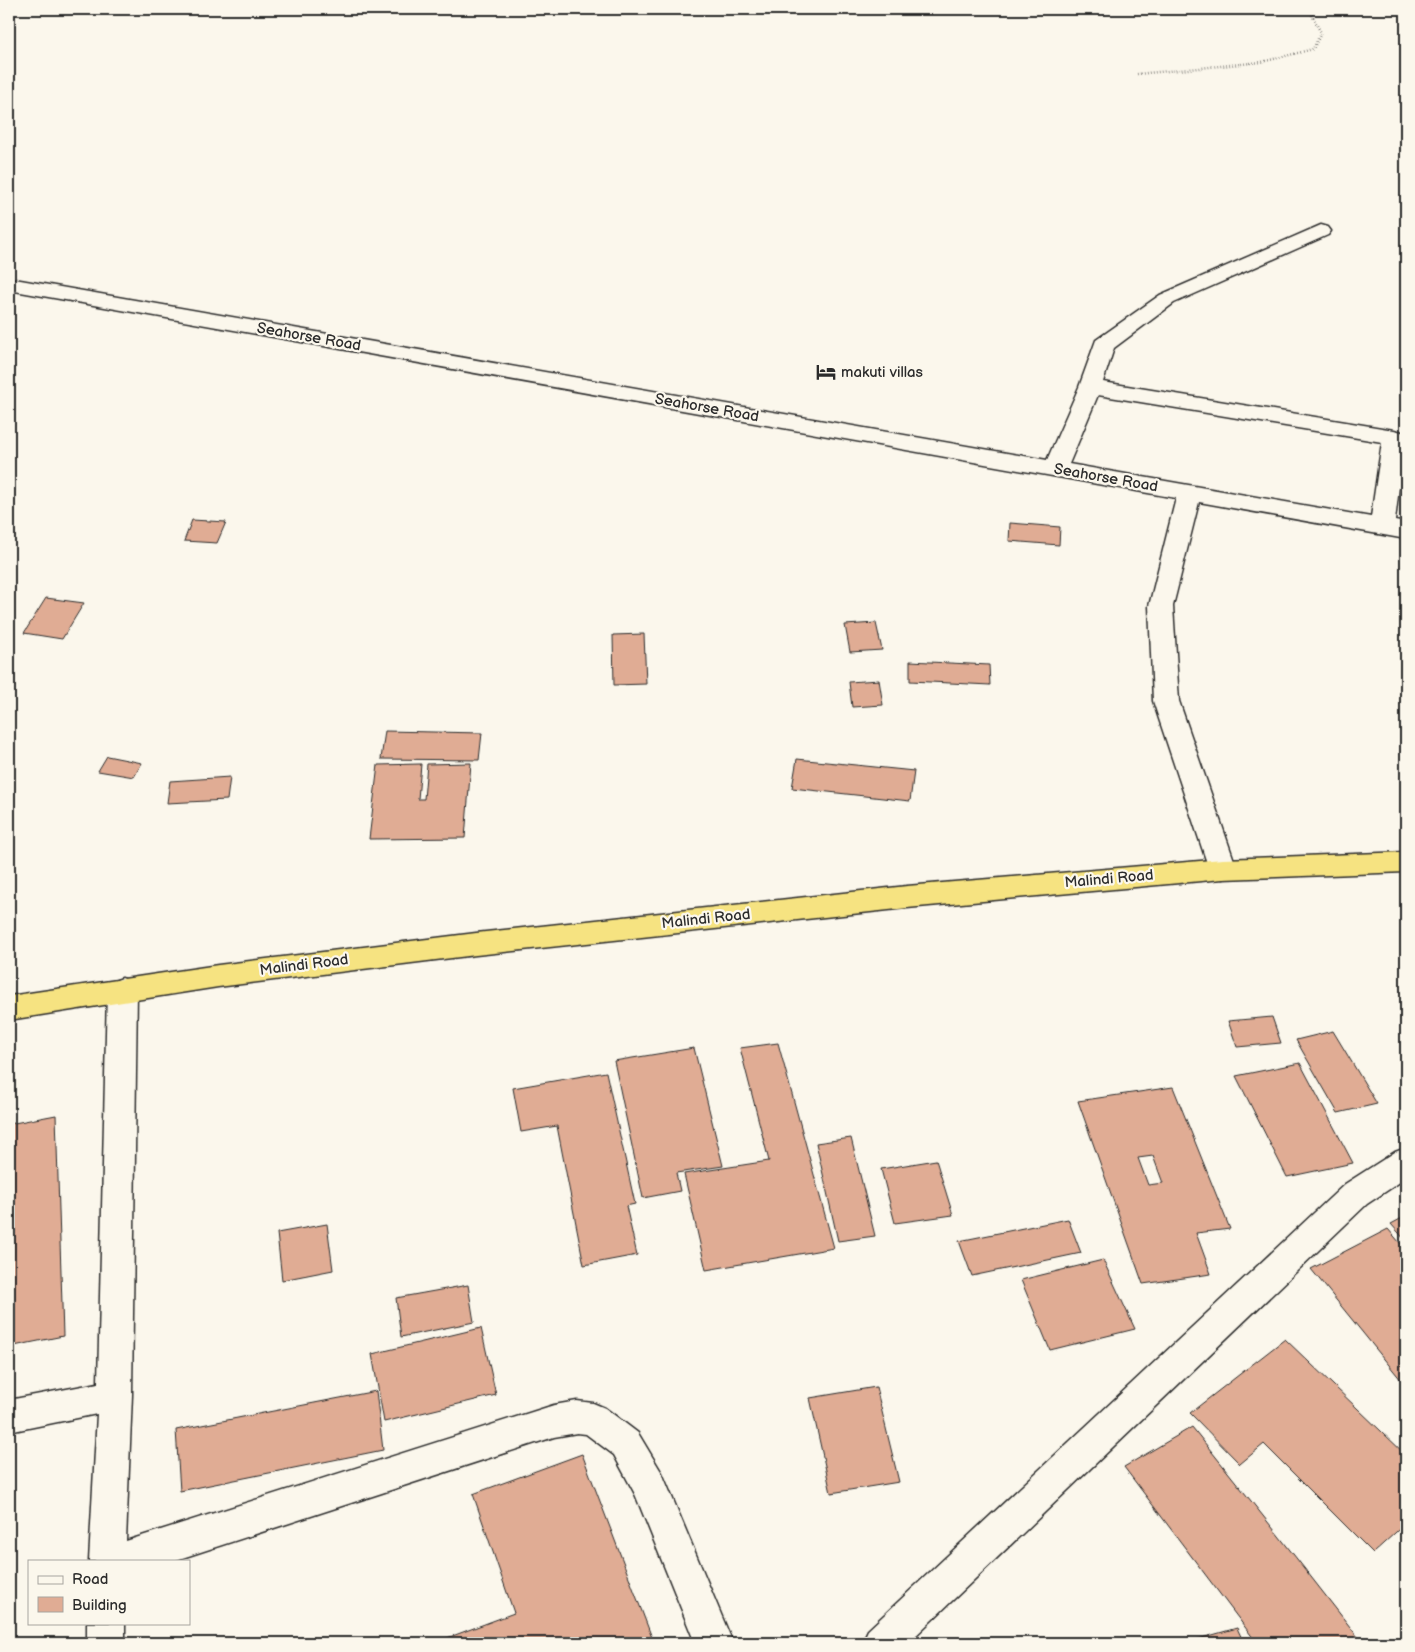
<svg xmlns="http://www.w3.org/2000/svg" width="1415" height="1652" font-family="'Balsamiq Sans',sans-serif">
<style>
.building{fill:#e0ac94;stroke:#2b2b2b;fill-rule:evenodd}
.lines{fill:none;stroke-linecap:round;stroke-linejoin:round}
.minor-casing{stroke:#2b2b2b;stroke-width:3}
.highway-casing{stroke:#2b2b2b;stroke-width:3}
.path{stroke:#2b2b2b;stroke-width:2.5;stroke-dasharray:0.5 2.5;stroke-linecap:butt}
.minor{fill:#fbf7ec;fill-rule:evenodd}
.highway{fill:#f6e381;fill-rule:evenodd}
.labels{text-anchor:middle;dominant-baseline:central;stroke-width:4.5;stroke-linejoin:round;paint-order:stroke}
.street-label{font-size:15px;fill:#2b2b2b;stroke:#fbf7ec}
.poi-label{font-size:15px;fill:#2b2b2b;stroke:#fbf7ec;text-anchor:start}
</style>
<rect width="100%" height="100%" fill="#fbf7ec"/>
<filter id="ink" filterUnits="userSpaceOnUse"><feTurbulence type="fractalNoise" baseFrequency=".02" numOctaves="2"/><feDisplacementMap in="SourceGraphic" scale="10" xChannelSelector="R" yChannelSelector="G"/><feConvolveMatrix kernelMatrix="1 2 1 2 8 2 1 2 1" color-interpolation-filters="sRGB"/></filter>
<g filter="url(#ink)">
<g class="building">
<polygon points="192,520 226,522 217,543 184,541"/>
<polygon points="1010,523 1060,527 1059,545 1009,541"/>
<polygon points="46,598 84,603 62,639 24,633"/>
<polygon points="876,623 882,650 850,652 845,625"/>
<polygon points="644,634 646,684 614,685 613,635"/>
<polygon points="910,661 989,665 990,685 910,681"/>
<polygon points="879,680 883,705 852,707 849,682"/>
<polygon points="385,731 482,733 479,760 381,759"/>
<polygon points="107,756 142,763 134,777 98,771"/>
<polygon points="797,759 914,771 910,801 792,788"/>
<polygon points="471,763 465,838 369,839 378,765 421,764 418,799 424,799 427,764"/>
<polygon points="230,777 227,800 167,803 170,781"/>
<polygon points="1272,1017 1281,1043 1237,1047 1228,1021"/>
<polygon points="1333,1031 1377,1104 1338,1113 1296,1040"/>
<polygon points="778,1043 834,1248 706,1270 684,1174 769,1161 740,1048"/>
<polygon points="694,1048 723,1166 676,1173 680,1191 643,1198 614,1061"/>
<polygon points="1300,1063 1353,1163 1287,1177 1236,1076"/>
<polygon points="606,1072 635,1204 626,1206 637,1255 584,1265 557,1126 521,1132 513,1088"/>
<path d="M 1173,1087 L 1230,1229 L 1196,1233 L 1211,1274 L 1143,1284 L 1078,1101 ZM 1153,1156 L 1163,1183 L 1148,1185 L 1138,1158 Z"/>
<polygon points="56,1115 63,1336 9,1347 9,1124"/>
<polygon points="851,1138 875,1236 838,1241 816,1143"/>
<polygon points="936,1160 953,1215 895,1223 881,1169"/>
<polygon points="1406,1216 1406,1241 1391,1224"/>
<polygon points="1068,1219 1081,1253 972,1276 959,1241"/>
<polygon points="327,1224 333,1270 282,1280 277,1233"/>
<polygon points="1388,1229 1406,1250 1406,1386 1311,1269"/>
<polygon points="1103,1260 1135,1329 1050,1350 1021,1280"/>
<polygon points="468,1285 474,1322 401,1337 396,1298"/>
<polygon points="481,1328 496,1395 384,1422 372,1354"/>
<polygon points="1285,1339 1406,1455 1406,1523 1373,1553 1264,1444 1240,1464 1190,1413"/>
<polygon points="876,1387 899,1482 831,1493 810,1398"/>
<polygon points="376,1391 383,1450 180,1491 176,1430"/>
<polygon points="1192,1427 1279,1536 1361,1641 1357,1643 1257,1643 1124,1467"/>
<polygon points="582,1454 654,1643 440,1643 439,1641 514,1613 473,1494"/>
<polygon points="1237,1628 1244,1643 1184,1643"/>
</g>
<g class="lines">
<defs>
<g id="minor">
<path d="M 1321,225 L 1328,227 L 1331,231 L 1328,235 L 1174,303 L 1114,348 L 1103,382 L 1394,430 L 1402,432 L 1405,437 L 1395,521 L 1406,523 L 1406,539 L 1199,502 L 1173,606 L 1179,701 L 1237,869 L 1233,876 L 1223,879 L 1213,876 L 1209,869 L 1153,701 L 1149,606 L 1176,498 L 9,290 L 9,278 L 1047,460 L 1079,387 L 1096,340 L 1160,295 ZM 1098,395 L 1382,442 L 1371,517 L 1069,464 Z"/>
<polygon points="122,978 132,982 137,990 132,1395 126,1541 554,1405 577,1401 593,1403 605,1408 638,1433 662,1473 733,1643 695,1643 635,1494 614,1455 586,1434 577,1433 554,1437 173,1561 89,1561 97,1414 9,1432 9,1400 98,1383 107,990 112,982"/>
<polygon points="1406,1148 1406,1178 1367,1204 908,1643 862,1643 868,1630 1345,1184 1395,1152"/>
<rect x="87" y="1623" width="38" height="20"/>
</g>
<polygon id="highway" points="1406,852 1406,872 1223,879 907,908 476,955 218,987 9,1020 9,996 218,965 476,933 907,886 1223,859"/>
</defs>
<use href="#minor" class="minor-casing"/>
<use href="#highway" class="highway-casing"/>
<polyline class="path" points="1137,74 1262,62 1313,49 1321,33 1309,9"/>
<use href="#minor" class="minor"/>
<use href="#highway" class="highway"/>
</g>
</g>
<defs>
<symbol id="hotel-bare" viewBox="-9 -9 18 18"><path d="M-6-4.5h1.5V1H6V5H4.5V3h-9V5H-6ZM-4 0a1.8 1.8 0 1 1 3.6 0ZM.5 0V-2.5h3Q6-2.5 6 0Z" fill="#2b2b2b" stroke="#fbf7ec" stroke-width="2.5" paint-order="stroke"/></symbol>
</defs>
<g fill-rule="evenodd">
<use href="#hotel-bare" x="812" y="358" width="28" height="28"/>
</g>
<g class="labels">
<g class="street-label">
<text transform="translate(309 337) rotate(10)">Seahorse Road</text>
<text transform="translate(707 408) rotate(10)">Seahorse Road</text>
<text transform="translate(1106 478) rotate(10)">Seahorse Road</text>
<text transform="translate(1109 879) rotate(-5)">Malindi Road</text>
<text transform="translate(706 919) rotate(-6)">Malindi Road</text>
<text transform="translate(304 965) rotate(-7)">Malindi Road</text>
</g>
<g class="poi-label">
<text x="841" y="372">makuti villas</text>
</g>
</g>
<rect width="1415" height="1652" fill="none" stroke="#fbf7ec" stroke-width="30"/>
<rect x="15" y="15" width="1385" height="1622" fill="none" stroke="#2b2b2b" stroke-width="2" filter="url(#ink)"/>
<rect x="28" y="1560" width="162" height="65" fill="#fbf7ec" stroke="#a8a59f"/>
<rect x="38" y="1576" width="25" height="8" fill="#fbf7ec" stroke="#a8a59f"/>
<text x="72" y="1584" font-size="15" fill="#2b2b2b">Road</text>
<rect x="38" y="1597" width="25" height="15" fill="#e0ac94" stroke="#a8a59f"/>
<text x="72" y="1610" font-size="15" fill="#2b2b2b">Building</text>
</svg>
